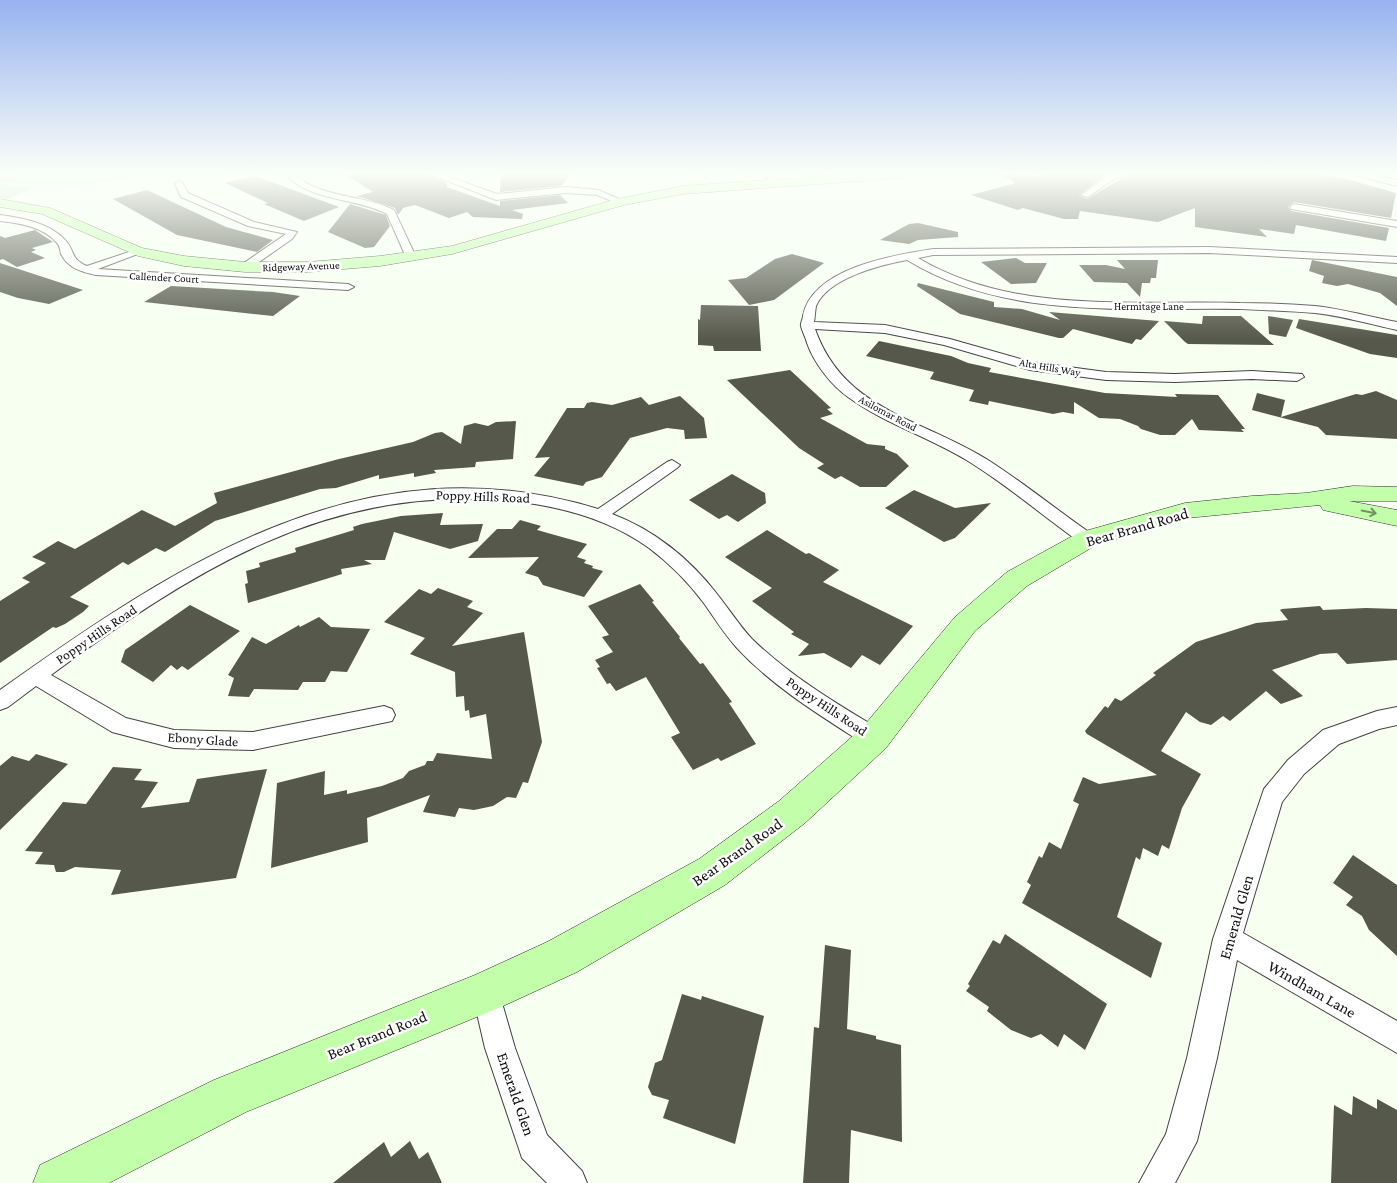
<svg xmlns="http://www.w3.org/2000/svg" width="1397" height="1183" font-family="'Crimson Pro',serif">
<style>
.green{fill:#b6edc7}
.building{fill:#55584a}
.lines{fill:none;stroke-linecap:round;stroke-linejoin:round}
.street-casing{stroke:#424242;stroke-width:2}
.secondary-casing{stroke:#313131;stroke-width:1}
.street{fill:#fff;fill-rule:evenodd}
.secondary{fill:#c3ffab;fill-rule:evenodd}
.oneway{stroke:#729365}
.labels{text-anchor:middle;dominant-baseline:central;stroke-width:5;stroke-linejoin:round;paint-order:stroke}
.far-street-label{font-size:11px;fill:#0f0f0f;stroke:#fff}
.street-label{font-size:14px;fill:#0f0f0f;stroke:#fff}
.near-street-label{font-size:16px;fill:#0f0f0f;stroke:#fff}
</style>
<rect width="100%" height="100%" fill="#f6fff0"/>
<g class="green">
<polygon points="0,174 192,174 162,175 81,185 0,183"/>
<polygon points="0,184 30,187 32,188 8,199 0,198"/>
</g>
<g class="building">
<polygon points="345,174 428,174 447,183 447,187 500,206 500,201 560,195 568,203 512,210 523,214 522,219 473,217 467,212 449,218 415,205 403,208 398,215 395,208 357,196 373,192"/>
<polygon points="501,174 572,174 561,186 500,192"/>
<polygon points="1001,174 1040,176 1044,174 1106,174 1079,195 1087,199 1129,174 1317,174 1347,179 1396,193 1391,218 1294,202 1288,207 1291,211 1389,228 1386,241 1296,225 1294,234 1259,229 1267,237 1195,227 1195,208 1158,222 1080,211 1078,219 1064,219 1023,208 1018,210 971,195 1016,183"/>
<polygon points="254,176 261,178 339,207 304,221 264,204 268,203 225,183"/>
<polygon points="147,190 226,227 273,240 257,252 177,235 113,199"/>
<polygon points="350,204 386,215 390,226 374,247 365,248 328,232"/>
<polygon points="918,223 958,232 958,237 918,240 909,244 880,240 909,224"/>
<polygon points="35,230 53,242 32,248 36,250 31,252 45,258 17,267 3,259 0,260 0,236 5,238"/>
<polygon points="792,254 824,263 774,300 749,305 728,280 746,278 775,259"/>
<polygon points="1016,258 1025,263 1047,263 1036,283 1011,284 981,262"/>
<polygon points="1117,260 1158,260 1156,278 1151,278 1150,283 1142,283 1140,297 1127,283 1094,282 1079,265 1106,265 1125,269"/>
<polygon points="1312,260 1397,277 1397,306 1380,293 1348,284 1337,286 1322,283 1324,276 1309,271"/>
<polygon points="0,263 83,290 49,304 18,298 0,292"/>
<polygon points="918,283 994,302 994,307 1022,309 1060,320 1049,312 1159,321 1141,340 1136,339 1132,344 1073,329 1063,338 1059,338 960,314 917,286"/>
<polygon points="171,286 273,292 300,296 273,316 144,302"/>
<polygon points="701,305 758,306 761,351 714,351 713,346 698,345 698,319 700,320"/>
<polygon points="1203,316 1241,316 1274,345 1188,344 1185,342 1164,321 1202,324"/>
<polygon points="1268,316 1293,320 1286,337 1269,334"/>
<polygon points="1299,319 1397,335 1397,358 1370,354 1296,328"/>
<polygon points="879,341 951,356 968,363 991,368 989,372 1105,393 1177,397 1175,394 1218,395 1245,429 1241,429 1244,432 1199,430 1192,419 1175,435 1160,435 1141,429 1138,426 1120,419 1099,418 1074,402 1074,414 1063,412 1053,414 989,401 988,405 969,401 974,390 930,379 934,372 866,356"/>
<polygon points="790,370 831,408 827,409 833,414 820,418 867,444 885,446 885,449 897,454 909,466 886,487 860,487 841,476 835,479 817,468 824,464 799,448 727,380"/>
<polygon points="1376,391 1397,400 1397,439 1326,435 1318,427 1252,410 1257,393 1285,400 1281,417 1356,394 1362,395"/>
<polygon points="680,396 704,418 707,438 685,439 684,430 667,428 630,438 602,477 586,482 583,486 534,476 550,457 535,458 567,408 584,408 587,403 592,402 612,405 641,397 649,405"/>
<polygon points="516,421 513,459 476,462 475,467 434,470 436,473 414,477 414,473 379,479 379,475 336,488 320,489 215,521 165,552 156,548 128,565 123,562 70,597 89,606 83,612 65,624 56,628 53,627 0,663 0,601 30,582 22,578 46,563 32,557 58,541 75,549 142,510 175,526 217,503 214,493 339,459 413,442 435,433 442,432 461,444 464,426 475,423 488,426 496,422"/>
<polygon points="732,474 765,493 766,503 738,522 727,515 719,519 689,500"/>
<polygon points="914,490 955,508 991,503 955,538 944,542 885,508"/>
<polygon points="443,513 440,525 483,524 478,541 450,549 394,532 385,560 364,560 372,564 341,569 342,574 248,603 245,584 248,583 246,571 260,567 259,563 296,552 295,548 354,530 353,527 362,524 401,516"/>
<polygon points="520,520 541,526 537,530 587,544 577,557 586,560 584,563 593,566 592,568 603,571 584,597 543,585 538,577 525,573 539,557 468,558 497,529 512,529"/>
<polygon points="767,530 806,554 809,553 839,570 823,582 913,626 880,665 862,655 851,668 824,653 798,656 809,644 791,634 794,632 752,601 772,588 725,557"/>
<polygon points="640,584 654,601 652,602 680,637 679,638 700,664 703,663 732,702 729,703 756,744 721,761 718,758 693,770 671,737 680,733 646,677 616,691 610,683 607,684 597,668 600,667 595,660 613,652 602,637 609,635 588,606"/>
<polygon points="438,588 473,601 467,607 483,613 452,646 524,632 542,742 528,783 523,782 516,798 507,797 493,806 474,810 459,808 455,817 423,812 430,795 367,818 368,842 271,868 277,783 325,771 324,795 347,790 347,794 382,786 403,778 409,771 425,765 427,761 433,761 437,753 492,759 486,714 470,718 469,710 465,711 464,696 456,697 455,672 410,654 425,638 384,622 419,589 431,594"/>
<polygon points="190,605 240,631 188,670 182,666 177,670 171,665 153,682 121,662 125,650"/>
<polygon points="1320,606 1323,610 1366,608 1397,609 1397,660 1347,664 1337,653 1320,654 1272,670 1303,696 1281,704 1266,691 1230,721 1223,716 1211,725 1200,722 1186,712 1161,751 1201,774 1182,808 1169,849 1162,845 1158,856 1143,848 1140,860 1136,857 1117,917 1162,943 1151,978 1022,903 1031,885 1027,882 1039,856 1042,858 1049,842 1061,849 1079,804 1073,801 1083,777 1099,784 1157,775 1087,734 1085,731 1105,706 1108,708 1115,698 1121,701 1156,675 1153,673 1196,642 1256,623 1288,620 1280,610 1282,609"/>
<polygon points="319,617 331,627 370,629 347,672 331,671 325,682 303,682 298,690 254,689 249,697 228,696 234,678 228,675 252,637 266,644 299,625 300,627"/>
<polygon points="36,754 68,764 0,830 0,766 12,756 29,761"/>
<polygon points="113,767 142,769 134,780 158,782 141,808 189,802 197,779 267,769 236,878 111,895 121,870 75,867 64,872 56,872 54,865 35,864 43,852 25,851 63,802 86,804"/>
<polygon points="1353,855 1397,885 1397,956 1369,930 1362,916 1346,905 1353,897 1333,883"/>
<polygon points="1005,934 1107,1004 1085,1050 1064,1034 1058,1047 1041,1034 1031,1038 1011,1030 987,1011 989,1007 966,991 970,986 968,984 993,940 1000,944"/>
<polygon points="825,945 851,950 847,1029 876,1036 876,1039 901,1045 902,1142 851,1130 849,1183 803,1183 814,1027 819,1028"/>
<polygon points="682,994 701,1000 702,996 764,1016 735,1144 663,1118 669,1100 652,1095 648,1087 655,1063 662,1060"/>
<polygon points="1353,1096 1377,1109 1377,1099 1397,1110 1397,1183 1331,1183 1334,1105 1352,1115"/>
<polygon points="410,1141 419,1159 428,1152 442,1183 333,1183 384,1142 391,1157"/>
</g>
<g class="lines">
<defs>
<g id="street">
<path d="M 285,174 C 296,174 302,181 312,186 C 339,198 368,197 394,210 L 416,257 L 411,260 L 406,257 L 387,214 C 355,197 310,202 285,174 Z"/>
<polygon points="430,174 441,174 497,194 566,187 598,190 626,202 622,205 597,195 566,193 496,200"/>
<polygon points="763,174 772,174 779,182 772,184"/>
<polygon points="1114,174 1127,174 1114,179 1088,197 1081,195 1108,175"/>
<polygon points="1351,174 1366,174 1397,180 1397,186"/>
<polygon points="179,181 182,182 188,193 254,222 297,232 292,239 249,269 241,269 241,265 286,234 248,226 181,197 175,184"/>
<polygon points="1294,204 1397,221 1397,227 1291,209 1290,207"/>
<path d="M 0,215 C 22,218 50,223 65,240 C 75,250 70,259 87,266 L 138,249 L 143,252 L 98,269 L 348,284 L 354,287 L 348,290 L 96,275 C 82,272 68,268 61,254 C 60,250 60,246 57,243 C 44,227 19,223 0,221 Z"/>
<path d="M 1209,247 L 1397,257 L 1397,263 L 1209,253 L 933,255 L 918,258 C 1014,315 1132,300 1240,303 C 1265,303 1290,304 1315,306 C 1343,309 1370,317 1397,322 L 1397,330 C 1370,324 1342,316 1315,313 C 1290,311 1264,310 1239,309 C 1127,307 1007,321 907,260 C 880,265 828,278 816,306 C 815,311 815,317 814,322 L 885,325 L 950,339 L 1031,362 L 1106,372 L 1175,374 L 1252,371 L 1302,374 L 1304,377 L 1297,381 L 1252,379 L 1175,382 L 1106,380 L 1030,370 L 944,345 L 885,333 L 815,329 C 844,411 921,418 988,460 C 1024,483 1058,511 1093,535 L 1096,539 L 1093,543 L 1081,543 C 1043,516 1007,485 968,461 C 929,437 885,424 848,397 C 831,385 814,363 807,343 C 806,338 802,331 801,326 C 800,324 803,319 803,316 C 812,268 894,255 933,249 Z"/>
<path d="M 672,460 L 680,465 L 677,468 L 612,514 C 654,530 690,559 717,594 C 729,609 739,625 752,639 C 790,676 837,704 882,731 L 885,738 L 882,745 L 874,747 L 866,745 C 821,716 773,687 737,648 C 724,634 714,617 703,602 C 688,582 669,563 649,548 C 609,519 560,506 511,501 C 329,483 192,571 51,675 L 126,718 L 174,730 L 253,732 L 384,706 L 392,709 L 395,715 L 392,721 L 253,750 L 174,748 L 112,732 L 36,686 L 8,707 L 0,710 L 0,690 C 180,562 366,438 598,509 L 667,462 Z"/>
<polygon points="1397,707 1397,725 1379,729 1339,744 1304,774 1282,802 1243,933 1397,1021 1397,1053 1237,960 1217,1058 1197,1141 1175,1183 1139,1183 1166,1134 1187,1058 1213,939 1264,789 1288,760 1323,730 1377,711"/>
<polygon points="486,978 496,982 515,1048 547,1135 582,1171 587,1183 547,1183 522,1158 518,1146 485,1048 472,992 476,982"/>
</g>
<g id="secondary">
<polygon points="854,174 908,174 902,178 683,194 624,205 452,254 380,266 308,272 245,272 184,266 138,256 42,214 0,207 0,199 50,208 142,248 184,256 245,262 308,262 380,256 452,246 617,199 683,186"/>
<polygon points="1353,486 1397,487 1397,501 1349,501 1397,510 1397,526 1323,510 1320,505 1187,518 1096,545 1027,586 975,631 886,748 805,823 725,885 577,972 501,1007 246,1112 109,1183 33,1183 40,1165 214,1080 475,975 547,942 699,859 779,801 862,728 955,617 1007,572 1078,533 1185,503 1252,496 1306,493"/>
</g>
</defs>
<use href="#street" class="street-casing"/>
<use href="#secondary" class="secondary-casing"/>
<use href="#street" class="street"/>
<use href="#secondary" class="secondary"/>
</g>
<defs><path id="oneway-shaft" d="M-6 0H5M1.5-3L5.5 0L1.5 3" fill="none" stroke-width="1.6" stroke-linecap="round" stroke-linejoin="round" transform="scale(1.25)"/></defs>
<use class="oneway" href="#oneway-shaft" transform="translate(1369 512) rotate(11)"/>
<linearGradient id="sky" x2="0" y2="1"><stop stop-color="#97b2f0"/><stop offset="0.51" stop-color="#fbfff8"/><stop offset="1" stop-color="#fbfff8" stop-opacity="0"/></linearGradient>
<rect width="1397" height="340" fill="url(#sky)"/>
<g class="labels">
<g class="far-street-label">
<text transform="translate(301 266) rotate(-2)">Ridgeway Avenue</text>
<text transform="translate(164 277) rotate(3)">Callender Court</text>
<text x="1149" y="306">Hermitage Lane</text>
<text transform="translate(1050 367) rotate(10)">Alta Hills Way</text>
<text transform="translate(888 413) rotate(28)">Asilomar Road</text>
</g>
<g class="street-label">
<text transform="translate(483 496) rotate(2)">Poppy Hills Road</text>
<text transform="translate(96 634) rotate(-34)">Poppy Hills Road</text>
<text transform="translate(827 706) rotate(34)">Poppy Hills Road</text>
<text transform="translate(203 739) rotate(4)">Ebony Glade</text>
</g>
<g class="near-street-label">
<text transform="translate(1137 527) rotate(-16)">Bear Brand Road</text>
<text transform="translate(737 852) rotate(-35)">Bear Brand Road</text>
<text transform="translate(1236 917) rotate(-74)">Emerald Glen</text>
<text transform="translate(1312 989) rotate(30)">Windham Lane</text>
<text transform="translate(377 1035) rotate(-22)">Bear Brand Road</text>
<text transform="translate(516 1094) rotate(71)">Emerald Glen</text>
</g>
</g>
</svg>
